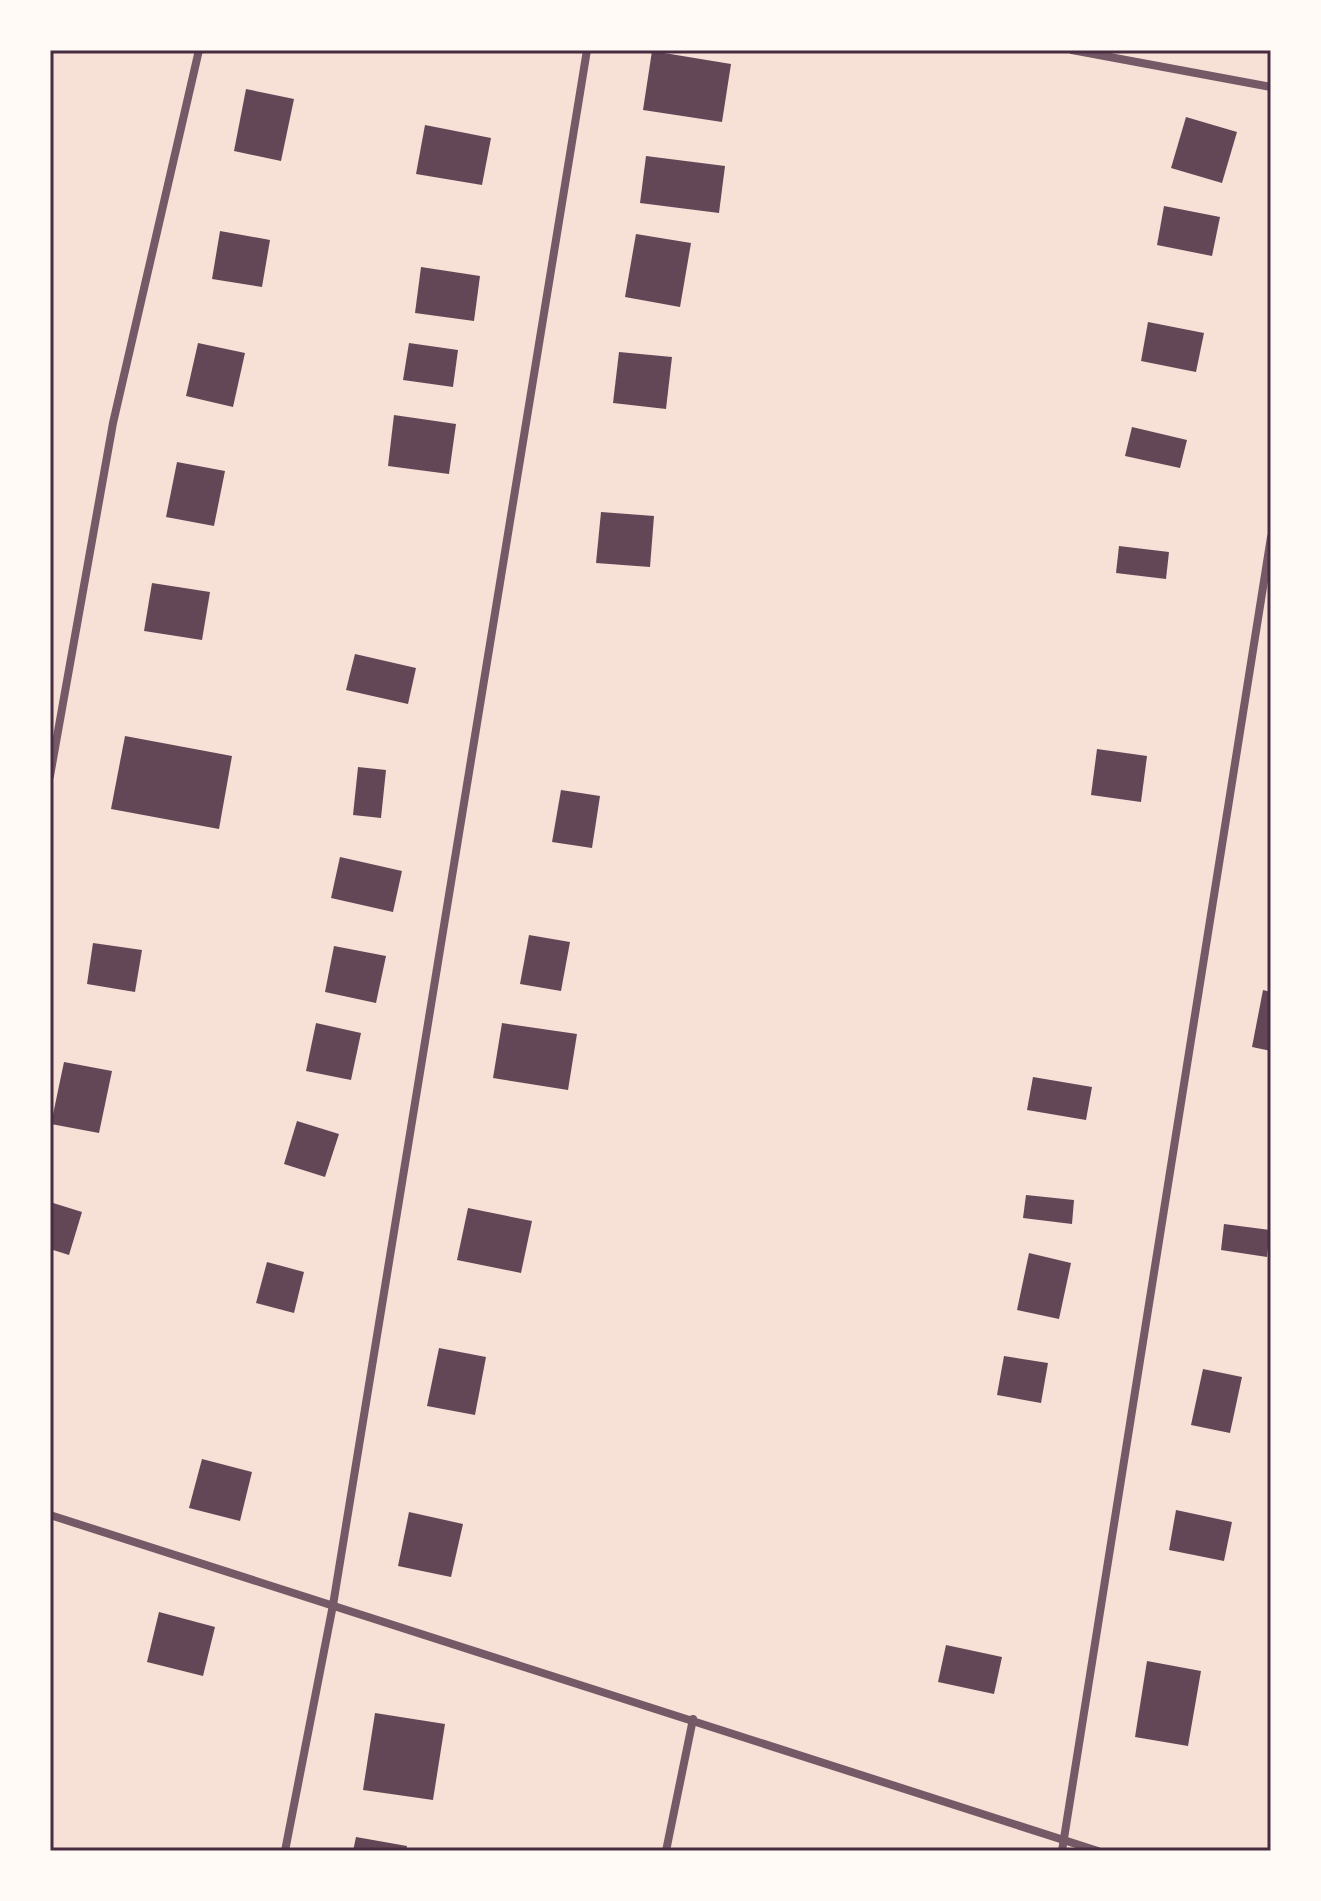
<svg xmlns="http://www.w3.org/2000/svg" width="1321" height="1901" font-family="Overpass,sans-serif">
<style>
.building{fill:#644757}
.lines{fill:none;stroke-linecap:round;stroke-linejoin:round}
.minor{stroke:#755966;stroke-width:8}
.neatline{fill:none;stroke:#4a2c40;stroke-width:3}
</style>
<rect width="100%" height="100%" fill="#f7e1d7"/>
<g class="building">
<polygon points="652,51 731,64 722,122 643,110"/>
<polygon points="246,89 294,99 281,161 234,151"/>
<polygon points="1186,117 1237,132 1222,183 1171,168"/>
<polygon points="425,125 491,138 482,185 416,174"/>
<polygon points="646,156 725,166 719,213 640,203"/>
<polygon points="1164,206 1220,217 1212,256 1157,245"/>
<polygon points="220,231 270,240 262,287 212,279"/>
<polygon points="636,234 691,243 680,307 625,297"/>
<polygon points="421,267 480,276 474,321 415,313"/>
<polygon points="1148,322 1204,333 1196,372 1141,361"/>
<polygon points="198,343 245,353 233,407 186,396"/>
<polygon points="409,343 458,350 453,387 403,380"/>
<polygon points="619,352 672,357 666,409 613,403"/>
<polygon points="394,415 456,424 449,474 388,466"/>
<polygon points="1132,427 1187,440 1180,468 1125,456"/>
<polygon points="177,462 225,471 214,526 166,517"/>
<polygon points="601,512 654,516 650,567 596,563"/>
<polygon points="1119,546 1169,552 1166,579 1116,573"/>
<polygon points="152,583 210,592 202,640 144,631"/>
<polygon points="355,654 416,668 408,704 346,690"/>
<polygon points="125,736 232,756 219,829 111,809"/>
<polygon points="1097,749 1147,756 1141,802 1091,795"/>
<polygon points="358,767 386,770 381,818 353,815"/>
<polygon points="561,790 600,796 592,848 552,842"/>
<polygon points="340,857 402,871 393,912 331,898"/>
<polygon points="529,935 570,942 561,991 520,984"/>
<polygon points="93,943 142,950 135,992 87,984"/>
<polygon points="334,946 386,956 376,1003 325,992"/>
<polygon points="1263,990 1271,992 1271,1051 1252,1047"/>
<polygon points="316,1023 361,1033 351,1080 306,1071"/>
<polygon points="502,1023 577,1034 568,1090 493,1078"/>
<polygon points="64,1062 112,1071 99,1133 51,1124"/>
<polygon points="1033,1077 1092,1087 1086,1120 1027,1110"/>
<polygon points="297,1121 339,1134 325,1177 284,1164"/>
<polygon points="1026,1195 1074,1200 1072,1224 1023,1218"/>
<polygon points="50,1202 82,1212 69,1255 50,1249"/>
<polygon points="468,1208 532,1221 521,1273 457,1260"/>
<polygon points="1224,1224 1270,1230 1267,1257 1221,1250"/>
<polygon points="1029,1253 1071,1263 1059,1319 1017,1310"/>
<polygon points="267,1262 304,1272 294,1313 256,1303"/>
<polygon points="439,1348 486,1357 475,1415 427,1406"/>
<polygon points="1004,1356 1048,1363 1041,1403 997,1395"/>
<polygon points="1203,1369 1242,1377 1230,1433 1191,1425"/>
<polygon points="202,1459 252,1472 240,1521 189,1508"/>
<polygon points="1176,1510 1232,1522 1224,1561 1169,1550"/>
<polygon points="409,1512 463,1524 451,1577 398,1566"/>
<polygon points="159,1612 215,1627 203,1676 147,1662"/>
<polygon points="946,1645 1002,1657 994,1694 938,1682"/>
<polygon points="1147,1661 1201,1671 1188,1746 1135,1737"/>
<polygon points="375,1713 445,1724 433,1800 363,1790"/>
<polygon points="356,1837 407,1846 406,1851 353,1851"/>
</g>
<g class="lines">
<g class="minor">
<polyline points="1072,50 1271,87"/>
<polyline points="50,776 113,423 199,50"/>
<polyline points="50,1515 1098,1851"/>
<polyline points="285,1851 333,1605 587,50"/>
<polyline points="666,1851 693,1719"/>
<polyline points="1062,1851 1271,537"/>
</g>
</g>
<rect width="1321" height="1901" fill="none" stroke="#fffaf5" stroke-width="104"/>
<rect x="52" y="52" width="1217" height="1797" class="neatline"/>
</svg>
